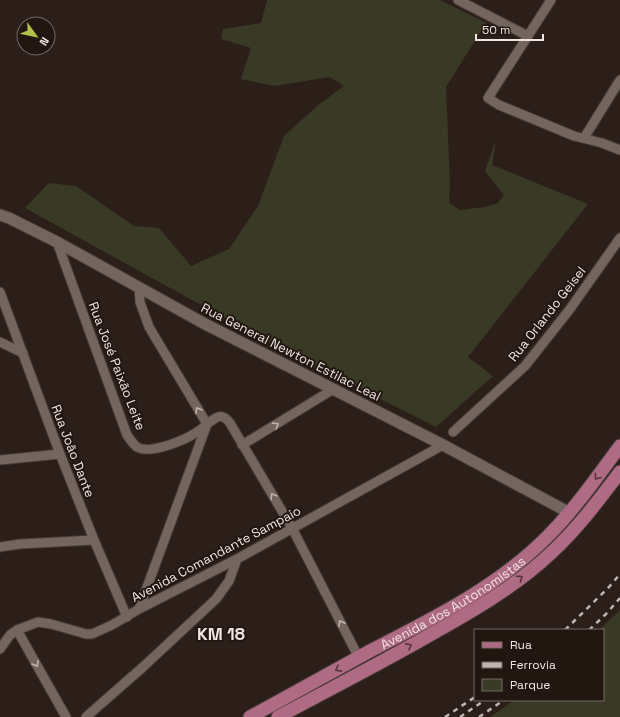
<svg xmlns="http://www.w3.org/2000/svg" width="620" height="717" font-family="'Space Grotesk',sans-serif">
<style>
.green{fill:#393a25}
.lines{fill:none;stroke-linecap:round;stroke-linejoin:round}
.minor-casing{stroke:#443a36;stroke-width:11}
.tertiary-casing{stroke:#443a36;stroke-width:13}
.primary-casing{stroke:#443a36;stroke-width:15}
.minor{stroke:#74655e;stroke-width:9}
.tertiary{stroke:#74655e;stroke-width:11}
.primary{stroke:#af6a84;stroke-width:13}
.rail{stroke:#c0b6b1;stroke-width:2.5;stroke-dasharray:5 5;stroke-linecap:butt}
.oneway{stroke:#beb2ad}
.oneway2{stroke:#533339}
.labels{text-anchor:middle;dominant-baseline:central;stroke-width:4;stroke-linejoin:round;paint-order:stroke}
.street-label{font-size:13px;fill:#efe6e2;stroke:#221611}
.district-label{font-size:17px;font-weight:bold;fill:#efe6e2;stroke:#221611}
</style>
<rect width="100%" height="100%" fill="#2c1f1a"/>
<g class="green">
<polygon points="267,0 440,0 486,23 446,87 450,185 449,203 460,210 485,207 498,203 504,195 485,171 496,140 492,165 588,204 468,357 493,376 436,427 281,349 25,208 49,183 76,186 134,226 159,228 191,266 229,249 258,206 284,136 317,106 344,86 330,77 274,86 241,79 251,48 221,39 223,29 261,23"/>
<polygon points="620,610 620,717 490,717 515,700 603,700 603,630 599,630"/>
</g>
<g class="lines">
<defs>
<g id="minor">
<polyline points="458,0 528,36"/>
<polyline points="551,0 488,98 499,105 574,136 602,143 620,150"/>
<polyline points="584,138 620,80"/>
<path d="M 57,242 L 127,435 C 130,439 133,444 137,447 C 150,455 185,440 197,432 C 201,430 204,427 207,424"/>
<path d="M 139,287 L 140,302 L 149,327 L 207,424 C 217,417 221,412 230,423 L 292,528 L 359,658"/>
<polyline points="0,292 60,454 94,540 127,617"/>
<polyline points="0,342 23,353"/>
<polyline points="453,432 525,366 570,309 620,238"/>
<polyline points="242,445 332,390"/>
<polyline points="0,460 60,454"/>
<polyline points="0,547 20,544 94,540"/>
<polyline points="139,609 207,424"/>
<polyline points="17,630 66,717"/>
<polyline points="0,649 10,635 17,630 38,622 51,624 86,634 92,634 112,625 139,609 237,559 443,445"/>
<polyline points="86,717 143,667 216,599 229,581 237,559"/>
</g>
<polyline id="tertiary" points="0,215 9,218 57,242 205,324 443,445 570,513"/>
<g id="primary">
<path id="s1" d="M 250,717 C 290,695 330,673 370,651 C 432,619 498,587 548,536 C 575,509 597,477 620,446"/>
<path d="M 278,717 C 328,690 379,664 428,636 C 471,612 515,587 551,553 C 577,529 599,500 620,472"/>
</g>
</defs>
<use href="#minor" class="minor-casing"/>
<use href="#tertiary" class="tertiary-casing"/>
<use href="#primary" class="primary-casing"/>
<use href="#minor" class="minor"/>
<use href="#tertiary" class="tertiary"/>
<use href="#primary" class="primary"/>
<g class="rail">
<polyline points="565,630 609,587 620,574"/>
<polyline points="589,630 606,614 620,598"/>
<polyline points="445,717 475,697"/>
<polyline points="460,717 485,700"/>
<polyline points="479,717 504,700"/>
</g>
</g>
<defs><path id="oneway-chevron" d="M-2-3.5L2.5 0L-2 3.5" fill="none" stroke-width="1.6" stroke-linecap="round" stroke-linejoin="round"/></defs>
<g class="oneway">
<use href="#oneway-chevron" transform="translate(198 410) rotate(-121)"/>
<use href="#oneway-chevron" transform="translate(276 425) rotate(-32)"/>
<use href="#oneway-chevron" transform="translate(273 496) rotate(-121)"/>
<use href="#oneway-chevron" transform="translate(341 623) rotate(-117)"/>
<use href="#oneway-chevron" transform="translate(36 664) rotate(61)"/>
</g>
<g class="oneway2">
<use href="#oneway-chevron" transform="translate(597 477) rotate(127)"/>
<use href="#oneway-chevron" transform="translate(520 578) rotate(-35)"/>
<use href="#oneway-chevron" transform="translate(409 646) rotate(-29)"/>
<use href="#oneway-chevron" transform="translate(338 669) rotate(151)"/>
</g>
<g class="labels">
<g class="street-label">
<text transform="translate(547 314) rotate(-52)">Rua Orlando Geisel</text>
<text transform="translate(291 352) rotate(27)">Rua General Newton Estilac Leal</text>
<text transform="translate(117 366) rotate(69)">Rua José Paixão Leite</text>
<text transform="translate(73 451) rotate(69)">Rua João Dante</text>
<text transform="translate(216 554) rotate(-28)">Avenida Comandante Sampaio</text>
<text stroke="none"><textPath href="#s1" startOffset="233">Avenida dos Autonomistas</textPath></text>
</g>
<g class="district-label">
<text x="221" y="634">KM 18</text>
</g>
</g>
<rect x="474" y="629" width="130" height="72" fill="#221611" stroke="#746965"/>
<rect x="482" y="642" width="20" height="6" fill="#af6a84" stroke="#746965"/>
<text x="510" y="649" font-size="12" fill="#efe6e2">Rua</text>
<rect x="482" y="662" width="20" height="6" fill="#c0b6b1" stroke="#746965"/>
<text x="510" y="669" font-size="12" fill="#efe6e2">Ferrovia</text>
<rect x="482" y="679" width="20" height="12" fill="#393a25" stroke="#746965"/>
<text x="510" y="689" font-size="12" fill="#efe6e2">Parque</text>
<g transform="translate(36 36) rotate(123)"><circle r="19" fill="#221611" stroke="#746965"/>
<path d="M0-3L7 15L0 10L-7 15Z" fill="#b3c24b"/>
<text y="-6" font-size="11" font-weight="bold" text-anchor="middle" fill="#efe6e2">N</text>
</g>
<path d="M476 34v6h67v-6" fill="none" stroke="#efe6e2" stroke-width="2"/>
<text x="482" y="34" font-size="12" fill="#efe6e2" stroke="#221611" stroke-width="3" paint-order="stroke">50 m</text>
</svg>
